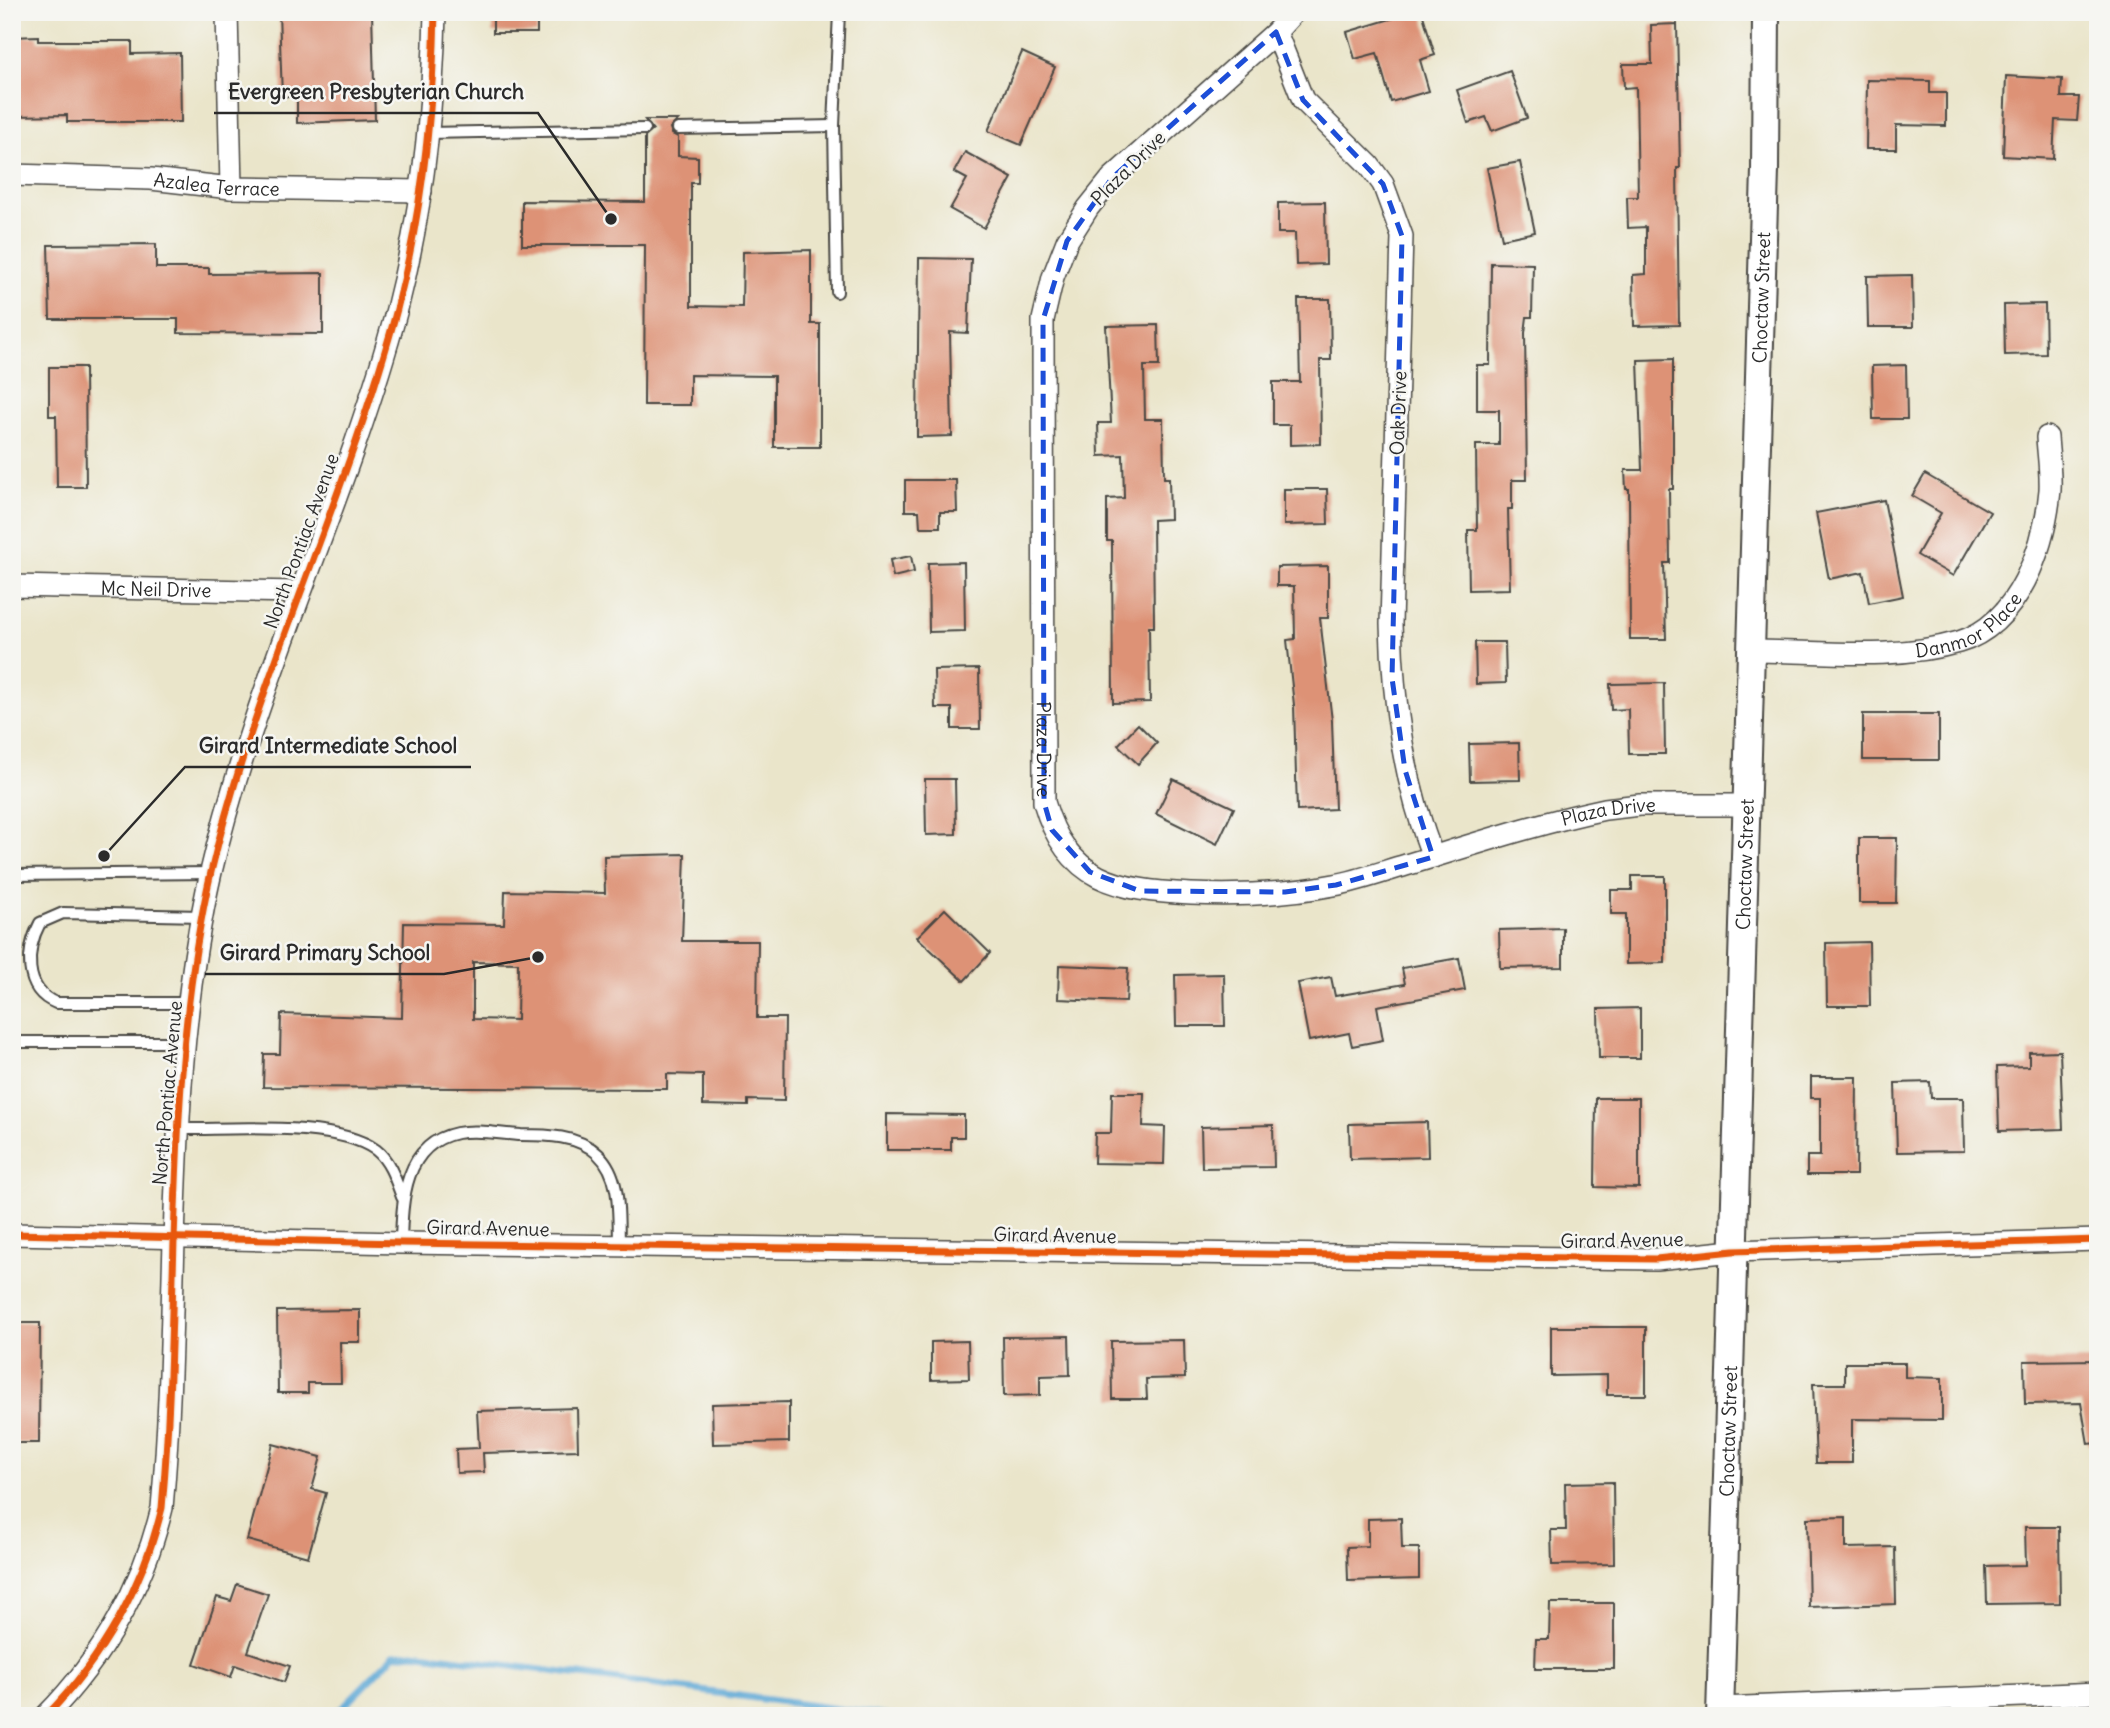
<svg xmlns="http://www.w3.org/2000/svg" width="2110" height="1728" font-family="Delius,sans-serif">
<style>
.park{fill:#76c98b;stroke:#507a5b;stroke-width:2}
.lines{fill:none;stroke-linecap:round;stroke-linejoin:round}
.stream{stroke:#5da8d5;stroke-width:7}
.building{fill:#dd9276;fill-rule:evenodd}
.service-casing{stroke:#484743;stroke-width:14}
.minor-casing{stroke:#484743;stroke-width:24}
.tertiary-casing{stroke:#484743;stroke-width:30}
.service{stroke:#fff;stroke-width:10}
.minor{stroke:#fff;stroke-width:21}
.tertiary{stroke:#fff;stroke-width:26}
.cycleway-casing{stroke:#f6f6f2;stroke-width:11}
.cycleway{stroke:#e8590c;stroke-width:7}
.marked{fill:none;stroke:#1d4ed8;stroke-width:5;stroke-dasharray:14 9;stroke-linejoin:round}
.labels{text-anchor:middle;dominant-baseline:central;stroke-width:5;stroke-linejoin:round;paint-order:stroke}
.street-label{font-size:19px;fill:#2b2b2b;stroke:#f6f6f2}
.leader{fill:none;stroke:#2b2b2b;stroke-width:2.5}
.callout-dot{fill:#2b2b2b;stroke:#f6f6f2;stroke-width:2.5}
.callout-label{font-size:21px;text-anchor:middle;font-weight:bold;fill:#2b2b2b;stroke:#f6f6f2;stroke-width:5;stroke-linejoin:round;paint-order:stroke}
</style>
<rect width="100%" height="100%" fill="#f6f6f2"/>
<filter id="ink" filterUnits="userSpaceOnUse"><feTurbulence type="fractalNoise" baseFrequency=".0143" numOctaves="2"/><feDisplacementMap in="SourceGraphic" scale="14" xChannelSelector="R" yChannelSelector="G"/><feConvolveMatrix kernelMatrix="1 2 1 2 8 2 1 2 1" color-interpolation-filters="sRGB"/></filter>
<filter id="wash" filterUnits="userSpaceOnUse"><feTurbulence type="fractalNoise" baseFrequency=".00686" numOctaves="4" result="noise"/><feDisplacementMap in="SourceGraphic" scale="28" xChannelSelector="R" yChannelSelector="G"/><feGaussianBlur stdDeviation="1.57" result="paint"/><feColorMatrix in="noise" values="0 0 0 0 0 0 0 0 0 0 0 0 0 0 0 0 0 1.4 0 .05"/><feComposite in="paint" operator="in"/></filter>
<g filter="url(#wash)">
<rect width="100%" height="100%" fill="#eae5ca"/>
<polygon class="park" points="2098,1708 2098,1716 1798,1716"/>
<g class="lines">
<polyline class="stream" points="334,1716 394,1655 413,1653 891,1716"/>
</g>
<g id="blocks">
<g class="building">
<polygon points="279,12 372,12 375,120 297,123 297,97 282,97"/>
<rect x="493" y="12" width="44" height="21"/>
<polygon points="1414,12 1422,12 1435,55 1420,60 1429,91 1391,102 1377,53 1355,59 1347,32"/>
<polygon points="1677,24 1680,168 1677,168 1679,325 1634,326 1633,275 1646,274 1646,227 1628,228 1627,197 1638,197 1636,87 1624,88 1623,64 1652,64 1651,25"/>
<polygon points="38,36 38,41 132,41 132,54 180,53 181,122 67,122 67,115 12,116 12,37"/>
<polygon points="1022,52 1055,67 1021,145 988,131"/>
<polygon points="1510,71 1527,118 1492,131 1486,117 1468,123 1457,90"/>
<polygon points="2006,76 2062,79 2061,97 2079,97 2077,121 2055,120 2053,159 2003,156"/>
<polygon points="1867,80 1930,81 1930,93 1946,93 1946,126 1896,125 1896,149 1866,149"/>
<polygon points="645,120 678,120 670,128 672,134 678,137 678,156 698,157 698,183 691,183 691,306 742,307 743,252 811,250 811,324 820,324 820,447 774,447 774,376 690,375 690,405 644,405 645,245 522,245 522,201 645,202 645,137 653,130"/>
<polygon points="965,152 1012,178 984,228 950,209 967,179 954,172"/>
<polygon points="1520,162 1535,232 1502,239 1487,168"/>
<polygon points="1325,202 1326,264 1296,265 1295,233 1278,233 1278,203"/>
<polygon points="156,244 156,268 209,268 209,274 323,273 323,334 178,333 178,319 50,319 48,245"/>
<polygon points="919,258 971,259 968,333 950,332 952,436 917,437"/>
<polygon points="1491,263 1533,264 1532,317 1527,317 1525,333 1527,480 1512,480 1512,509 1508,509 1510,589 1469,590 1468,530 1477,530 1476,445 1499,445 1499,410 1477,410 1477,365 1490,365"/>
<polygon points="1912,275 1913,327 1868,327 1867,276"/>
<polygon points="1298,299 1330,299 1331,360 1320,360 1321,444 1290,445 1290,425 1273,425 1273,382 1300,382"/>
<polygon points="2045,304 2046,354 2005,355 2004,305"/>
<polygon points="1158,325 1159,366 1144,366 1145,419 1163,419 1164,478 1169,478 1170,519 1153,520 1154,627 1149,627 1150,702 1113,703 1112,541 1107,541 1107,499 1124,498 1123,455 1099,456 1098,423 1111,423 1106,326"/>
<polygon points="1673,359 1673,489 1669,489 1670,563 1664,563 1666,639 1630,639 1629,489 1626,489 1625,470 1642,470 1638,360"/>
<polygon points="1906,365 1907,419 1873,419 1872,366"/>
<polygon points="49,367 85,367 86,487 57,487 56,416 49,416"/>
<polygon points="1925,474 1990,512 1953,576 1917,555 1941,513 1912,496"/>
<polygon points="905,480 956,480 957,512 940,512 940,527 920,527 919,511 905,511"/>
<polygon points="1284,489 1327,489 1328,524 1284,525"/>
<polygon points="1884,500 1903,596 1869,603 1863,572 1829,579 1816,513"/>
<polygon points="911,556 914,572 893,577 890,560"/>
<polygon points="964,562 965,631 929,632 928,563"/>
<polygon points="1328,566 1328,618 1320,618 1332,721 1335,809 1297,811 1294,705 1287,640 1295,639 1294,586 1277,586 1277,567"/>
<polygon points="1475,642 1505,642 1506,683 1476,684"/>
<polygon points="979,669 980,729 952,729 952,708 935,708 934,670"/>
<polygon points="1664,683 1665,754 1629,754 1628,709 1611,710 1610,684"/>
<rect x="1863" y="714" width="76" height="46"/>
<polygon points="1138,724 1157,743 1138,764 1118,745"/>
<polygon points="1519,743 1520,780 1470,781 1469,744"/>
<polygon points="925,779 955,779 956,834 926,835"/>
<polygon points="1173,779 1234,808 1217,844 1156,814"/>
<polygon points="1859,838 1897,838 1896,903 1859,903"/>
<path d="M 685,854 L 682,941 L 758,941 L 757,1018 L 785,1018 L 784,1101 L 748,1100 L 748,1106 L 703,1105 L 703,1075 L 667,1074 L 667,1089 L 263,1087 L 264,1054 L 280,1054 L 281,1014 L 402,1018 L 404,923 L 504,924 L 505,891 L 605,893 L 604,856 ZM 473,962 L 518,963 L 517,1020 L 473,1019 Z"/>
<polygon points="1632,876 1665,876 1665,963 1626,964 1626,914 1611,914 1611,890 1632,890"/>
<polygon points="945,909 990,953 964,981 917,937"/>
<polygon points="1563,928 1563,967 1500,968 1499,930"/>
<polygon points="1869,942 1870,1006 1827,1006 1826,943"/>
<polygon points="1459,958 1465,990 1377,1006 1383,1040 1352,1046 1349,1033 1309,1041 1298,983 1331,977 1335,996 1405,984 1402,968"/>
<polygon points="1059,965 1128,968 1126,1002 1058,999"/>
<polygon points="1224,974 1225,1026 1176,1026 1175,975"/>
<polygon points="1640,1008 1640,1058 1599,1058 1598,1009"/>
<polygon points="2060,1051 2063,1129 1999,1131 1997,1067 2029,1066 2029,1052"/>
<polygon points="1811,1077 1857,1077 1856,1175 1807,1175 1807,1156 1820,1156 1820,1098 1811,1098"/>
<polygon points="1930,1082 1931,1098 1963,1098 1964,1151 1897,1152 1895,1083"/>
<polygon points="1112,1093 1144,1093 1143,1126 1165,1127 1164,1164 1094,1163 1095,1133 1111,1133"/>
<polygon points="1596,1098 1639,1098 1639,1188 1595,1187"/>
<polygon points="887,1114 964,1115 964,1137 951,1137 951,1150 887,1150"/>
<polygon points="1427,1122 1428,1157 1350,1159 1349,1124"/>
<polygon points="1273,1125 1274,1167 1202,1168 1201,1127"/>
<polygon points="360,1310 360,1342 340,1342 341,1383 308,1383 308,1393 278,1393 277,1311"/>
<polygon points="12,1323 40,1323 39,1443 12,1443"/>
<polygon points="1551,1327 1646,1327 1646,1395 1607,1395 1607,1375 1551,1376"/>
<polygon points="1069,1336 1070,1375 1040,1376 1040,1395 1004,1396 1003,1337"/>
<polygon points="1184,1340 1185,1378 1146,1379 1147,1399 1112,1399 1111,1341"/>
<polygon points="968,1341 969,1379 931,1380 931,1342"/>
<polygon points="2098,1360 2098,1443 2088,1444 2081,1403 2025,1404 2024,1361"/>
<polygon points="1845,1363 1905,1363 1905,1377 1942,1378 1942,1420 1852,1419 1852,1463 1816,1463 1813,1384 1845,1384"/>
<polygon points="789,1402 789,1442 713,1444 712,1404"/>
<polygon points="577,1408 578,1450 483,1453 484,1472 457,1473 456,1449 479,1448 477,1411"/>
<polygon points="273,1444 321,1457 312,1489 326,1493 308,1557 247,1540"/>
<polygon points="1613,1482 1614,1564 1552,1565 1551,1530 1566,1530 1565,1483"/>
<polygon points="1846,1517 1846,1548 1895,1547 1896,1604 1809,1607 1807,1518"/>
<polygon points="1401,1518 1402,1548 1419,1548 1419,1579 1348,1581 1347,1547 1368,1546 1368,1519"/>
<polygon points="2025,1527 2059,1527 2060,1603 1987,1604 1986,1566 2026,1565"/>
<polygon points="237,1584 268,1594 248,1652 290,1666 284,1682 235,1665 231,1677 194,1664 217,1597 231,1601"/>
<polygon points="1550,1603 1614,1603 1614,1669 1535,1669 1536,1639 1549,1639"/>
</g>
</g>
</g>
<g filter="url(#ink)">
<use href="#blocks" fill-opacity="0" stroke="#484743" stroke-width="2"/>
<g class="lines">
<defs>
<g id="service">
<polyline points="678,129 834,126"/>
<polyline points="428,133 645,129"/>
<polyline points="837,292 834,126 839,12"/>
<polyline points="12,875 211,873"/>
<path d="M 189,1003 L 56,1003 C 23,990 26,949 40,923 L 63,913 L 202,916"/>
<polyline points="12,1042 184,1042"/>
<path d="M 176,1129 C 228,1130 336,1120 376,1150 C 390,1161 396,1181 402,1197"/>
<path d="M 401,1243 C 402,1200 404,1144 457,1133 C 476,1129 501,1134 521,1135 C 546,1135 578,1135 598,1154 C 622,1176 618,1216 619,1246"/>
</g>
<g id="minor">
<polyline points="227,12 231,188"/>
<path id="s1" d="M 1294,12 L 1276,32 L 1112,178 L 1088,208 L 1067,241 L 1053,277 L 1043,320 L 1044,802 C 1067,882 1117,890 1191,894 C 1240,896 1287,894 1334,885 C 1358,881 1382,872 1406,865 C 1472,845 1538,823 1605,809 L 1640,805 L 1746,805"/>
<path d="M 1276,32 L 1303,100 L 1369,165 L 1383,184 L 1402,236 L 1391,624 C 1393,705 1404,781 1433,857"/>
<path id="s2" d="M 12,175 L 151,179 L 231,188 L 421,191"/>
<path id="s3" d="M 12,586 L 299,592"/>
<path id="s4" d="M 1752,651 C 1819,651 1894,661 1959,642 C 2019,624 2045,546 2050,490 C 2051,473 2048,454 2047,437"/>
<polyline points="12,1234 401,1243 1656,1259 1733,1251 2098,1240"/>
<polyline points="1720,1708 2098,1693"/>
<path d="M 46,1716 C 103,1658 143,1586 162,1508 C 181,1296 163,1081 211,872 C 256,679 346,500 397,309 C 422,212 433,112 435,12"/>
</g>
<g id="tertiary">
<path id="s5" d="M 1720,1716 L 1765,170 L 1766,12"/>
</g>
</defs>
<use href="#service" class="service-casing"/>
<use href="#minor" class="minor-casing"/>
<use href="#tertiary" class="tertiary-casing"/>
<use href="#service" class="service"/>
<use href="#minor" class="minor"/>
<use href="#tertiary" class="tertiary"/>
<defs>
<g id="cycleway">
<polyline points="12,1234 401,1243 1656,1259 1733,1251 2098,1240"/>
<path d="M 46,1716 C 103,1658 143,1586 162,1508 C 181,1296 163,1081 211,872 C 256,679 346,500 397,309 C 422,212 433,112 435,12"/>
</g>
</defs>
<use href="#cycleway" class="cycleway-casing"/>
<use href="#cycleway" class="cycleway"/>
</g>
</g>
<path class="marked" d="M 1276,32 L 1303,100 L 1383,184 L 1402,236 L 1392,678 L 1405,770 L 1433,857 L 1336,885 L 1285,892 L 1140,891 L 1090,872 L 1052,830 L 1044,802 L 1043,320 L 1067,241 L 1112,178 Z"/>
<g class="labels">
<g class="street-label">
<text transform="translate(1128 168) rotate(-45)">Plaza Drive</text>
<text stroke="none"><textPath href="#s2" startOffset="205">Azalea Terrace</textPath></text>
<text stroke="none"><textPath href="#s5" startOffset="1419">Choctaw Street</textPath></text>
<text transform="translate(1398 413) rotate(-88)">Oak Drive</text>
<text transform="translate(301 541) rotate(-70)">North Pontiac Avenue</text>
<text stroke="none"><textPath href="#s3" startOffset="144">Mc Neil Drive</textPath></text>
<text stroke="none"><textPath href="#s4" startOffset="224">Danmor Place</textPath></text>
<text stroke="none"><textPath href="#s1" startOffset="836">Plaza Drive</textPath></text>
<text stroke="none"><textPath href="#s1" startOffset="1507">Plaza Drive</textPath></text>
<text stroke="none"><textPath href="#s5" startOffset="852">Choctaw Street</textPath></text>
<text transform="translate(167 1093) rotate(-85)">North Pontiac Avenue</text>
<text transform="translate(488 1228) rotate(1)">Girard Avenue</text>
<text transform="translate(1055 1235) rotate(1)">Girard Avenue</text>
<text transform="translate(1622 1240) rotate(-1)">Girard Avenue</text>
<text stroke="none"><textPath href="#s5" startOffset="285">Choctaw Street</textPath></text>
</g>
</g>
<path class="leader" d="M611 219L538 113H214M104 856L185 767H471M538 957L444 974H205"/>
<g class="callout-dot">
<circle cx="611" cy="219" r="7"/>
<circle cx="104" cy="856" r="7"/>
<circle cx="538" cy="957" r="7"/>
</g>
<g class="callout-label">
<text x="376" y="99">Evergreen Presbyterian Church</text>
<text x="328" y="753">Girard Intermediate School</text>
<text x="325" y="960">Girard Primary School</text>
</g>
<rect width="2110" height="1728" fill="none" stroke="#f6f6f2" stroke-width="42"/>
</svg>
